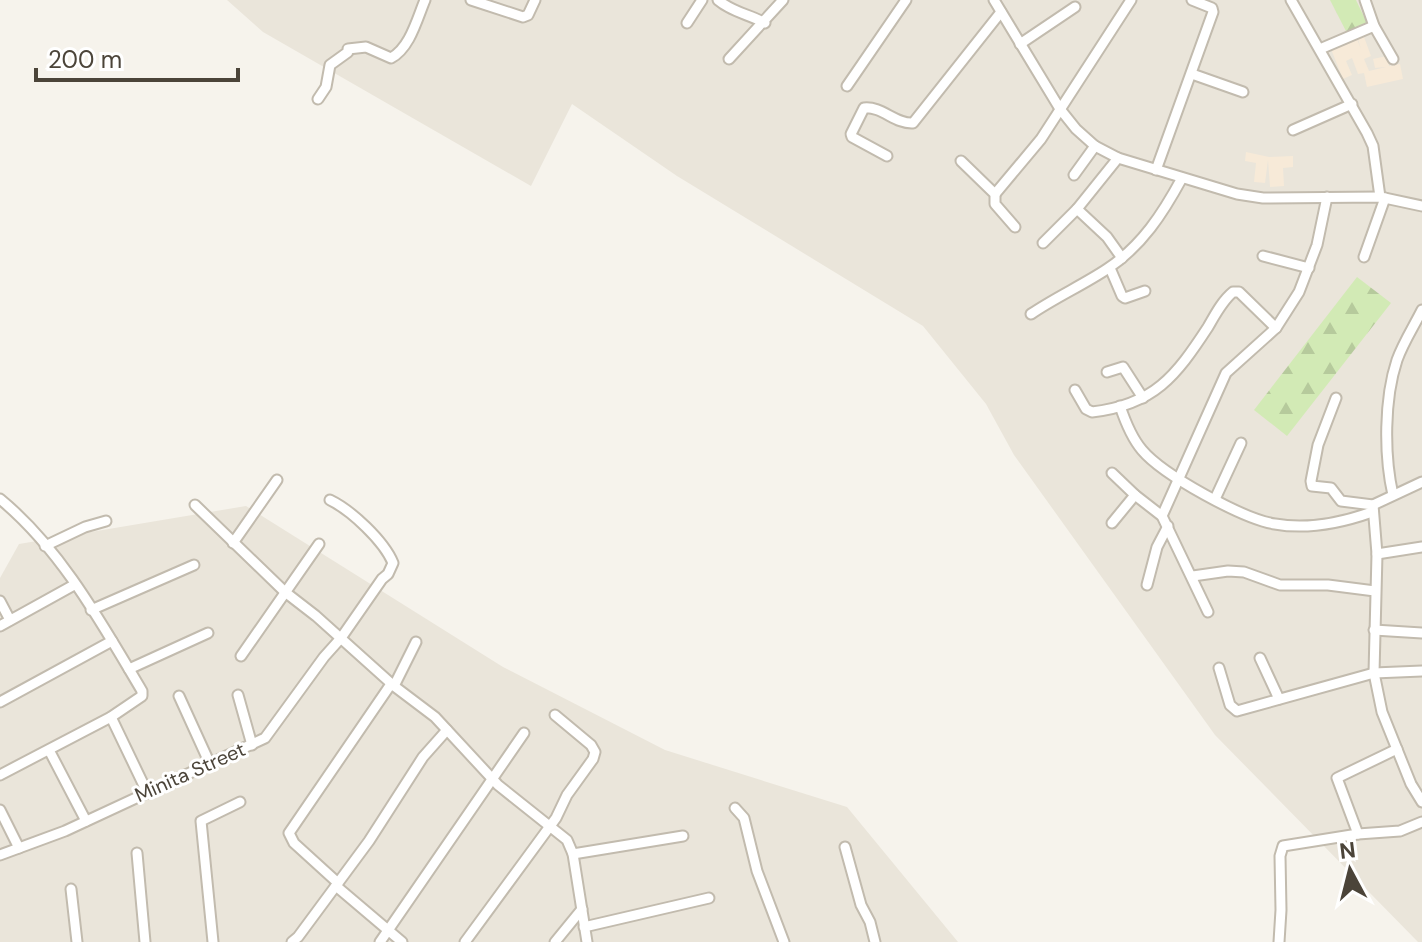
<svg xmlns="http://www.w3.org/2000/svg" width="1422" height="942" font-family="'DM Sans',sans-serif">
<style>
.residential{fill:#eae5da}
.commercial{fill:#f7ead8}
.forest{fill:url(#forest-firs)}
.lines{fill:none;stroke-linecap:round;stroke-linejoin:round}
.minor-casing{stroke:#c2bbae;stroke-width:13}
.minor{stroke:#fff;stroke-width:9}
.labels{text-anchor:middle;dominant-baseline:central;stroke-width:6;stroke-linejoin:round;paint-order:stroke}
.street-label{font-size:20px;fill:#4b4439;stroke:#fff}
</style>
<defs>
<pattern id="forest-firs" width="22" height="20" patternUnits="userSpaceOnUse" patternTransform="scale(2)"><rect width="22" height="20" fill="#d2eab5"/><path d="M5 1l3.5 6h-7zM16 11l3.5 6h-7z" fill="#b6ca9c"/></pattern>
</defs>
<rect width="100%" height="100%" fill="#f6f3ec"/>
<g class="residential">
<polygon points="227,0 1422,0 1422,942 1418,942 1215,735 1014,455 986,404 923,326 677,176 572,104 531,186 263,32"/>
<polygon points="246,506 503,667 665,750 847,807 958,942 0,942 0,578 19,544"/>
</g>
<g class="commercial">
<polygon points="1364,37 1371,56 1364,59 1369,71 1386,67 1375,68 1373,59 1387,56 1389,66 1400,64 1403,79 1367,87 1364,73 1358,74 1352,58 1346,61 1352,75 1343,79 1331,49 1357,39 1361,49 1358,39"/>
<polygon points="1246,152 1269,157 1293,156 1293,167 1283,168 1284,186 1270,187 1268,160 1265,183 1254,182 1256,163 1245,161"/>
</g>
<g class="forest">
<polygon points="1330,0 1356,0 1368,25 1348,35"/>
<polygon points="1357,277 1391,303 1287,436 1254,410"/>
</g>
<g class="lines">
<defs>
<g id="minor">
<polyline points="471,0 523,17 528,15 535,0"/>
<path d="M 718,0 C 732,12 748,14 765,23"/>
<polyline points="994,0 1060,109 1076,129 1095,146 1118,158 1237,194 1263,198 1380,197 1422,206"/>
<polyline points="1291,0 1367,133 1373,146 1380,197"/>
<polyline points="1365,0 1374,26 1393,59"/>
<polyline points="687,23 702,0"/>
<polyline points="1020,44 1075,7"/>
<polyline points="1320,49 1374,26"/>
<polyline points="729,59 783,0"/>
<polyline points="1192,74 1243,92"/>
<polyline points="847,86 906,0"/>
<path d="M 318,99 L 326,87 L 330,65 L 348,52 L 348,49 L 366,47 L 391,58 C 410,48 417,19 425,0"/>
<polyline points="1293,130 1352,104"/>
<path d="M 887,156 L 852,137 L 851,134 L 864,108 C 882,106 895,124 913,123 L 1001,12"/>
<polyline points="961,161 995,194 995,204 1015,227"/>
<polyline points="1156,170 1213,12 1212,8 1192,0"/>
<polyline points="1074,175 1095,146"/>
<polyline points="995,194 1041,139 1131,0"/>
<polyline points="1077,209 1107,237 1122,258"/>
<polyline points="1043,243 1077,209 1118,158"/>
<polyline points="1263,256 1309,268"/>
<polyline points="1364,257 1385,198"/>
<polyline points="1110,268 1122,296 1125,298 1145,291"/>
<path d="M 1031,314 C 1056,297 1083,285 1107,269 C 1142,246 1163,213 1182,178"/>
<polyline points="1107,372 1123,367 1143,398"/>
<path d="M 1075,390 L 1086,409 L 1092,412 C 1154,405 1176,376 1208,327 C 1215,315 1222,301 1233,292 L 1239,292 L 1276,328"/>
<polyline points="1336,398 1318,445 1311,481 1312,486 1331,488 1341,501 1373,505 1422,482"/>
<path d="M 1120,406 C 1125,421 1131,437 1142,450 C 1163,475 1243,519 1275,524 C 1308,530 1341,523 1372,512"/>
<polyline points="1112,473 1135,495 1162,516 1208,612"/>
<path d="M 1393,495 C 1384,456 1384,399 1397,360 C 1403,343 1414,326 1422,310"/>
<path d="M 0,499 C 61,549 102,624 142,691 L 142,696 L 111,717 L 0,775"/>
<polyline points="1215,499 1241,443"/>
<polyline points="195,505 285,592 316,616 394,686 435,717 498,785 567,840 573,854 587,942"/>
<polyline points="1373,505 1377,554 1374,673 1382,712 1411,784 1422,802"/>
<polyline points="1162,516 1226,373 1276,328 1299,292 1317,245 1327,197"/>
<polyline points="1112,523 1135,495"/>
<polyline points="233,543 277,480"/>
<polyline points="45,546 85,527 106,521"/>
<polyline points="1377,554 1422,547"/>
<polyline points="1193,576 1228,571 1244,572 1280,585 1328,585 1375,591"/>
<polyline points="1147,585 1157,547 1168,526"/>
<polyline points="0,601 10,620"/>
<polyline points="91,610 194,565"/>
<polyline points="0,626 74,585"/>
<polyline points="1374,630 1422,633"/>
<polyline points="241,656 319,544"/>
<polyline points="1260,658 1279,699"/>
<polyline points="1219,668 1230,705 1237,711 1374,673 1422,671"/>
<polyline points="129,669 208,633"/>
<polyline points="394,686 416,642"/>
<polyline points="238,695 252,745"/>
<polyline points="179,696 210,764"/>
<polyline points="0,702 112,641"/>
<polyline points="111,717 147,792"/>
<polyline points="49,750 86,821"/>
<polyline points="735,808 744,818 757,871 784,942"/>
<polyline points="0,810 19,848"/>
<polyline points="1358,834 1337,778 1397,749"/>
<polyline points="845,847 861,905 870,922 875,942"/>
<polyline points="137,853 145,942"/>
<polyline points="573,854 683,836"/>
<path d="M 0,855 L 65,831 L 265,738 L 324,657 L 341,638 L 382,579 L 388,574 L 393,563 C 384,541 351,510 330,500"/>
<polyline points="338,883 294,843 289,833 391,684"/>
<polyline points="336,886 402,942"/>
<polyline points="71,889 77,942"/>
<polyline points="584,927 709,898"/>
<polyline points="213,942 201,821 240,802"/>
<polyline points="292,942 298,937 369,841 423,757 447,730"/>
<polyline points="380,942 524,733"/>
<polyline points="465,942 556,818 567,795 593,759 595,752 591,745 555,715"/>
<polyline points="555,942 582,909"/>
<polyline points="1279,942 1281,910 1280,856 1283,846 1358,834 1400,831 1422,822"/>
</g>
</defs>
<use href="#minor" class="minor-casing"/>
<use href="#minor" class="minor"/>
</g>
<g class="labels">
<g class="street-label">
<text transform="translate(190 772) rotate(-24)">Minita Street</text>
</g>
</g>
<g transform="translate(1350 870) rotate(353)" stroke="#ffffff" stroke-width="6" paint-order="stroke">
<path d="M0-6L14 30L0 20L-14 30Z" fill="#4b4439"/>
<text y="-12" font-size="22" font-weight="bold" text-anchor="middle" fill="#4b4439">N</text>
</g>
<path d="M36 68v12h202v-12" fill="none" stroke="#4b4439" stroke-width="4"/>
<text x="48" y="68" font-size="24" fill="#4b4439" stroke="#ffffff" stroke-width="6" paint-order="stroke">200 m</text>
</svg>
